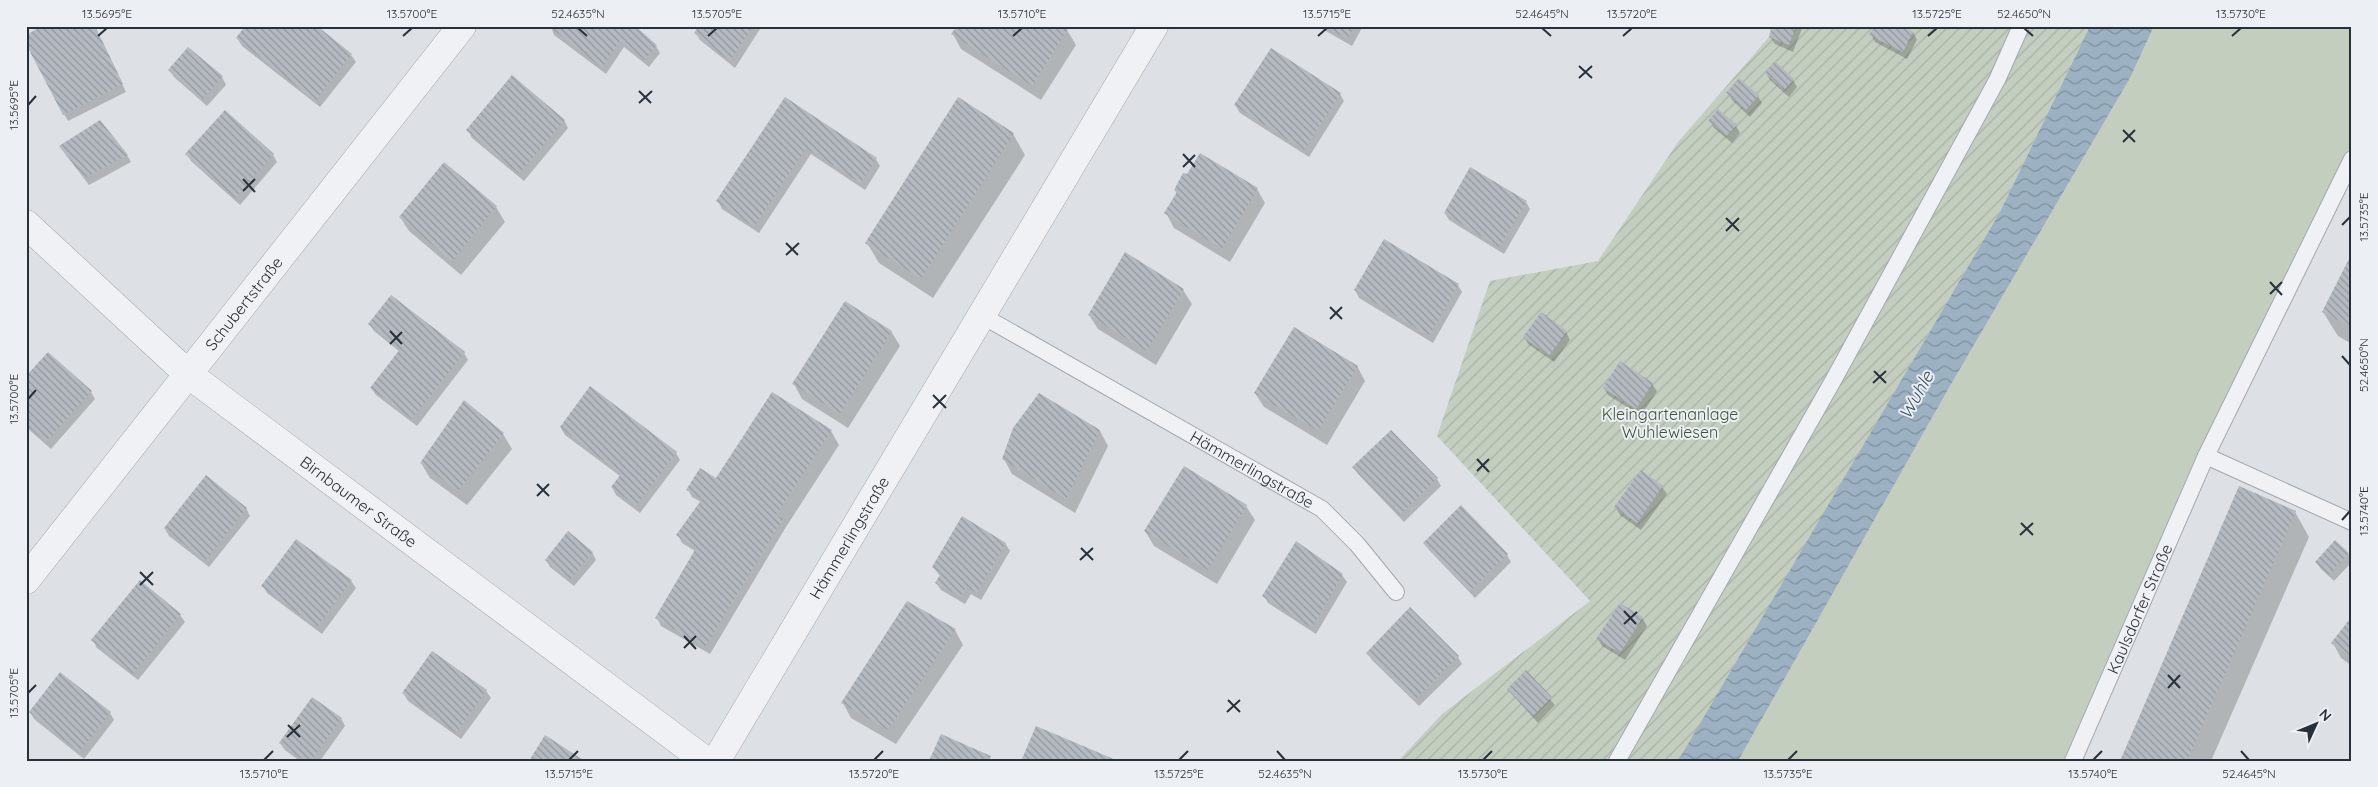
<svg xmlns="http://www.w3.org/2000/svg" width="2378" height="787" viewBox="0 0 2378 787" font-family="Quicksand,sans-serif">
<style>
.park{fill:#c4cebf}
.garden{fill:url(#garden-furrows)}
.water{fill:url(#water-waves)}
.shadow{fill:#0003}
.building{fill:url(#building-back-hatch)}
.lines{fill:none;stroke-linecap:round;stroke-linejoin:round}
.lane-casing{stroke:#a3a8ae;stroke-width:18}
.street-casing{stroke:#a3a8ae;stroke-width:29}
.lane{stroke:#eff1f4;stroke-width:16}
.street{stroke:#eff1f4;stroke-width:28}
.ticks{fill:none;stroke:#283039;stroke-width:2}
.labels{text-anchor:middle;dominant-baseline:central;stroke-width:4;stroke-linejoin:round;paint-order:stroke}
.street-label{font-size:16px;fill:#283039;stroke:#eceff3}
.park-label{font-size:16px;fill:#3f5337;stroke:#eceff3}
.water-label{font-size:18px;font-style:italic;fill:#385268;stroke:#eceff3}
.neatline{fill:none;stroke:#283039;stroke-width:2}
.ticks-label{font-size:12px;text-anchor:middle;fill:#283039}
</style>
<defs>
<pattern id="garden-furrows" width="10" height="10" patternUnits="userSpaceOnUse" patternTransform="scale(1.25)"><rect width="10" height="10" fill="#c4cebf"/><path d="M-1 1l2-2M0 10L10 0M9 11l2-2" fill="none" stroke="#a8b1a5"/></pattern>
<pattern id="water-waves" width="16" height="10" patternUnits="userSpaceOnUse" patternTransform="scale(1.25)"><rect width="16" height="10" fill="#9cb1c1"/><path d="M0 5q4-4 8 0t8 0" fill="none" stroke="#7f909e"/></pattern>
<pattern id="building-back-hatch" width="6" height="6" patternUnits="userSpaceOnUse" patternTransform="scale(1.25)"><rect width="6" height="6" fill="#b5bac1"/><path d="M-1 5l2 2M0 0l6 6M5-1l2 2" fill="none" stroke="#93989e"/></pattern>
</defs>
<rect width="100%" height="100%" fill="#dde1e5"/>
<path class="park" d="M2154,26H2352V144L2064,761H1738L1950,386L2130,78Z"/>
<path class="garden" d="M1771,26H2090L2000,212L1679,761H1398L1442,714L1590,601L1437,436L1490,281L1598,261L1678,142L1769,37Z"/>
<path class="water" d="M2090,26H2154L2130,78L1950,386L1738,761H1678L2000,212Z"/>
<path class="shadow" d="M94,26L126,92L68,121L64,114Z
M315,26L351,55L356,62L320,107L242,46L237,38Z
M551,26H633L656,46L660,53L649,67L624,47L606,74L554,35Z
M701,26H762L735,68L700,40L696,33Z
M1061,26L1067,30L1076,45L1041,100L961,49L953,34Z
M1317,26H1363L1352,46Z
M1775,26H1803L1793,52L1775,44L1770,37Z
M1913,32L1917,40L1907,59L1875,42L1871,35Z
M170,70L222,77L226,85L207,106L174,77Z
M1766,73L1793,80L1797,87L1789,97L1770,80Z
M1739,80L1758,96L1762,103L1750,117L1732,100L1728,93Z
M1340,94L1344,101L1309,157L1240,113L1235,105Z
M785,99L876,159L880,166L865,190L811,154L759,233L722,209L718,201Z
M959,99L1013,134L1025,155L933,298L879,263L867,243Z
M1718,111L1736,126L1740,133L1732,143L1714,128L1710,121Z
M564,120L568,128L524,181L472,138L468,130Z
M65,153L127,155L131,162L89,185Z
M187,154L273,155L277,162L240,205L191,161Z
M444,164L496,207L505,222L461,275L409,231L400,217Z
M1257,189L1265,203L1230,262L1174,228L1166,213L1177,194L1175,190Z
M1526,202L1530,209L1504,254L1449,220L1445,213Z
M2352,256V344L2338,336L2323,312Z
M1458,285L1462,292L1433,343L1359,298L1355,290Z
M1183,290L1192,304L1156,365L1098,329L1089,315Z
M369,324L464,353L468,360L417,426L376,395L371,388L400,352L374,331Z
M891,331L900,346L848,428L802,399L794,384Z
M1566,332L1570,340L1554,362L1528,344L1524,337Z
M1357,366L1365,381L1327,445L1264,407L1255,393Z
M26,377L91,392L95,399L51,449L26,427Z
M1652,384L1657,391L1641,416L1608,395L1604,388Z
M1039,394L1100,431L1108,446L1075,513L1012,474L1004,459Z
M464,402L503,434L512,449L467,505L430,478L421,463Z
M561,428L676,453L680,460L640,513L616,495L612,487L620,476L565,435Z
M831,431L839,445L786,527L710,654L661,626L657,618L695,551L682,543L678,535L701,502L692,497L688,490L720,482Z
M1391,431L1437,479L1441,486L1404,522L1358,474L1354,467Z
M1641,472L1662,487L1667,494L1641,530L1620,515L1616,508Z
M1246,506L1255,520L1217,584L1154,546L1145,531Z
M1461,507L1507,555L1511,562L1475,598L1429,550L1424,543Z
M246,508L250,516L209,567L169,536L165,529Z
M2295,512L2309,537L2211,761H2120Z
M1005,543L1010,551L981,600L971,594L965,604L941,590L936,583L940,576L933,567Z
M592,552L596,560L574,586L550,567L546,560Z
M2348,553L2352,562L2334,581L2321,569L2316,562Z
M1342,575L1347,582L1316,634L1268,603L1264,596Z
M351,581L356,588L322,634L267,593L263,586Z
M1620,604L1642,618L1647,626L1625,660L1602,646L1598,639Z
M180,615L185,622L138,680L97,648L93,640Z
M2352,618V666L2341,658L2333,643Z
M955,630L963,645L896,744L851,718L843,703Z
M1368,653L1458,657L1462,664L1419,706L1372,660Z
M1526,672L1555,705L1538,723L1508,690Z
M486,691L491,698L461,739L408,701L403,693Z
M30,712L110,713L114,720L84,759L34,719Z
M341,718L345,726L320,761H300L285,750L280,743Z"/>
<path class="building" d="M42,26H95L123,84L63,115L26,44V35Z
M245,26H317L352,54L315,101L236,38Z
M549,26H635L657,45L645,60L620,41L602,68Z
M699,26H753L730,61L694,33Z
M957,26H1063L1068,29L1032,86L951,34Z
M1325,26H1355L1347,39Z
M1773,26H1796L1789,45L1769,37Z
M1874,26H1904L1913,32L1903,52L1869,35Z
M188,47L223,76L202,100L168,70Z
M1271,48L1341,93L1304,150L1234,105Z
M1775,61L1794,79L1784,90L1765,73Z
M512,75L565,120L519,174L466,130Z
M1739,78L1759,95L1746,110L1726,93Z
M785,97L877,158L861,183L806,148L754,227L716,201Z
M958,97L1014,133L921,279L865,243Z
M1718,109L1737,125L1727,136L1708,121Z
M225,110L274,154L235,198L185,154Z
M100,120L128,155L84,178L59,146Z
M1200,153L1258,188L1222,249L1164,213L1177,192L1174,190L1183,173L1187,174Z
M444,162L497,206L452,261L399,217Z
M1470,167L1527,201L1499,247L1444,213Z
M1384,239L1459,284L1429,336L1354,290Z
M1125,252L1184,289L1147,351L1088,315Z
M2352,253V327L2322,312Z
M391,295L465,352L412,419L370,388L400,349L368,324Z
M845,301L892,331L840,414L792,384Z
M1541,312L1567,331L1549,356L1523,337Z
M1294,327L1358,366L1318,431L1254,393Z
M48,352L92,391L46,442L26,425V376Z
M1620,361L1653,383L1636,409L1603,388Z
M590,386L677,452L636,506L611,487L621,474L560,427Z
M772,392L832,430L776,515L783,519L705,647L655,618L696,548L676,535L702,499L686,490L700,468L716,478Z
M1039,393L1100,430L1066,499L1002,459L1013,428Z
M464,400L504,433L458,491L420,463Z
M1391,430L1438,478L1400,515L1352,467Z
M1184,466L1247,505L1208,570L1144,531Z
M1641,470L1663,486L1637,523L1614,507Z
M206,475L247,508L205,561L164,528Z
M2239,486L2296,511L2187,761H2120Z
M1461,505L1508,554L1470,591L1423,543Z
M962,516L1006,543L977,593L966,587L961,597L935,583L941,573L932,567Z
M568,531L593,552L570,580L545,560Z
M296,539L352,580L317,627L261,586Z
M2335,540L2349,553L2329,575L2315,562Z
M1296,541L1343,574L1312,628L1262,596Z
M140,580L181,614L133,674L91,640Z
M907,601L956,629L888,730L841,703Z
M1620,603L1643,617L1620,653L1596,639Z
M1410,607L1459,656L1415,700L1366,653Z
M2352,616V658L2331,643Z
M432,651L487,690L456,733L402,693Z
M1526,670L1552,697L1533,716L1507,689Z
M60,672L111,712L79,752L29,712Z
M312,697L342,718L311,761H305L279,743Z
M1036,726L1109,757L1118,761H1021Z
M941,734L991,756L989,761H929Z
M545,735L571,752L585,761H529Z"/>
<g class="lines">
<defs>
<g id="lane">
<path id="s1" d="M981,315L1322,509L1357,544L1396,592"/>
<path d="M2206,456L2352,522"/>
<path d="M1617,761L1834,379L1997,80L2021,26"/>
<path id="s2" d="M2073,761L2206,456L2352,159"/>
</g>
<g id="street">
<path id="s3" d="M26,224L188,374L706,761"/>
<path id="s4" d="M26,580L462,26"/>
<path id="s5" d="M716,761L1154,26"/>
</g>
</defs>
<use href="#lane" class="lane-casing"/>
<use href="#street" class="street-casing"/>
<use href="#lane" class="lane"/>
<use href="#street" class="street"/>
</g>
<path class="ticks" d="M578,28L587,36M1542,28L1551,36M2024,28L2033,36M98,36L107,28M403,36L412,28M708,36L717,28M1013,36L1022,28M1318,36L1327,28M1623,36L1632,28M1928,36L1937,28M2232,36L2241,28M1579,66L1592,78M1579,78L1592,66M639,91L651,103M639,103L652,91M28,105L36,96M2123,130L2135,142M2123,142L2135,130M1183,154L1195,167M1183,167L1195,155M243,179L255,192M243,191L255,179M1726,218L1739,231M2342,225L2350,217M1726,231L1739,218M786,243L798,255M786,255L799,243M2270,282L2282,295M2270,294L2282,282M1330,307L1342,319M1330,319L1342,307M390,331L402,344M390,344L402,332M2342,356L2350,365M1874,371L1886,383M1873,383L1886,371M933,395L946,408M28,399L36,390M933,408L946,395M1477,459L1489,472M1477,471L1489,459M537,484L549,496M537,496L549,484M2342,520L2350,511M2021,523L2033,535M2020,535L2033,523M1081,548L1093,560M1080,560L1093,548M140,572L153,585M140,585L153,572M1624,611L1636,624M1624,624L1637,612M684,636L696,649M684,648L696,636M2168,675L2180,688M2168,688L2180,675M28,693L36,685M1228,700L1240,712M1227,712L1240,700M288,725L300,737M287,737L300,725M1277,751L1285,760M2241,751L2249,760M264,760L273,751M569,760L578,751M874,760L883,751M1179,760L1188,751M1483,760L1492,751M1788,760L1797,751M2093,760L2102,751"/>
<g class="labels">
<g class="street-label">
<text stroke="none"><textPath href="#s4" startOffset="352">Schubertstraße</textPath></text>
<text stroke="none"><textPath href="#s1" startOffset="312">Hämmerlingstraße</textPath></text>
<text stroke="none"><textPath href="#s3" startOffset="434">Birnbaumer Straße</textPath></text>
<text stroke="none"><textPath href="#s5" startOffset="260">Hämmerlingstraße</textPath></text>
<text stroke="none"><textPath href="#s2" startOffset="166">Kaulsdorfer Straße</textPath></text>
</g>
<g class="park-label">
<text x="1670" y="414">Kleingartenanlage<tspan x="1670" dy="18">Wuhlewiesen</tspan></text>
</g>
<g class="water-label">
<text transform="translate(1916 395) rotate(-61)">Wuhle</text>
</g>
</g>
<rect width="2378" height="787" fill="none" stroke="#eceff3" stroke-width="55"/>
<g transform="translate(2316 724) rotate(46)" stroke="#eceff3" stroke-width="4" paint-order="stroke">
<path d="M0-4L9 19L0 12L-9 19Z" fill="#283039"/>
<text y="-8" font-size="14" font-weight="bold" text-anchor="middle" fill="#283039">N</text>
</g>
<rect x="28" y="28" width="2322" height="732" class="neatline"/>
<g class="ticks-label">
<text x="107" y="18">13.5695°E</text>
<text x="412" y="18">13.5700°E</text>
<text x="578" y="18">52.4635°N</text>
<text x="717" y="18">13.5705°E</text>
<text x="1022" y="18">13.5710°E</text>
<text x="1327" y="18">13.5715°E</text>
<text x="1542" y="18">52.4645°N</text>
<text x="1632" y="18">13.5720°E</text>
<text x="1937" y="18">13.5725°E</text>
<text x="2024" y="18">52.4650°N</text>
<text x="2241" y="18">13.5730°E</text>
<text transform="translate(14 105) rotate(-90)" y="4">13.5695°E</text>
<text transform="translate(2364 217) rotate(-90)" y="4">13.5735°E</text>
<text transform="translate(2364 365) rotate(-90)" y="4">52.4650°N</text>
<text transform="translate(14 399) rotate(-90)" y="4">13.5700°E</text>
<text transform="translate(2364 511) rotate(-90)" y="4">13.5740°E</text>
<text transform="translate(14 693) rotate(-90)" y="4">13.5705°E</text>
<text x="264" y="778">13.5710°E</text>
<text x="569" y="778">13.5715°E</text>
<text x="874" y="778">13.5720°E</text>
<text x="1179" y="778">13.5725°E</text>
<text x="1285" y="778">52.4635°N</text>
<text x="1483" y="778">13.5730°E</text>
<text x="1788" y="778">13.5735°E</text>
<text x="2093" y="778">13.5740°E</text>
<text x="2249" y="778">52.4645°N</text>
</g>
</svg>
